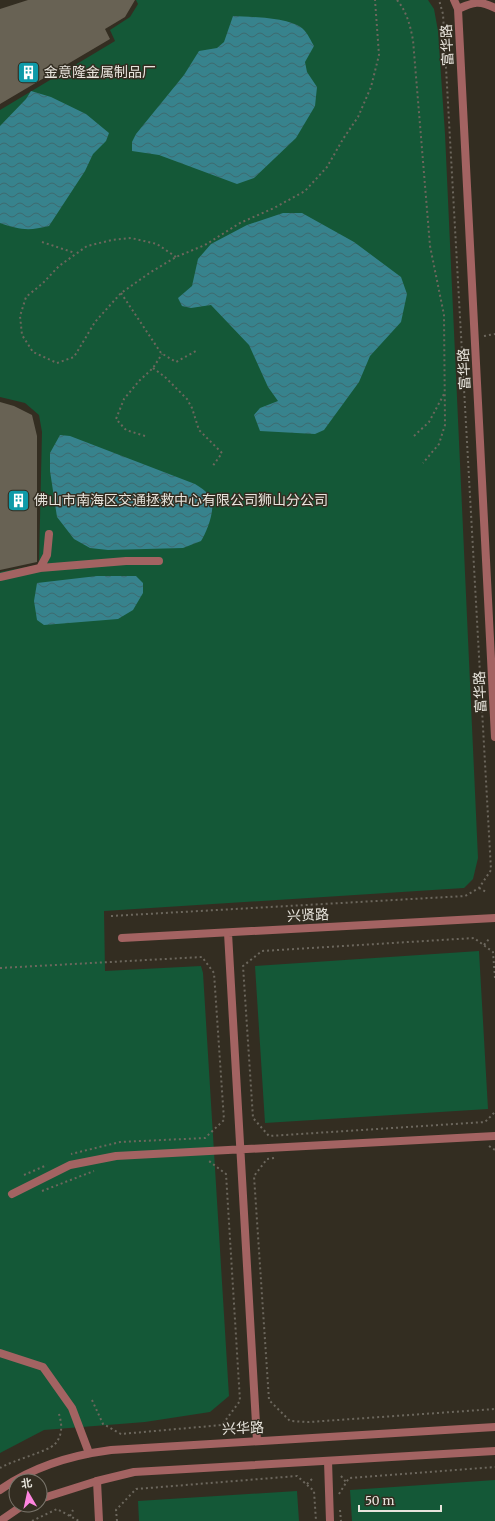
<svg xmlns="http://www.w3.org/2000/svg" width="495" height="1521" viewBox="0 0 495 1521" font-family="Merriweather,'Noto Sans SC',serif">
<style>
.grass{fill:#145837}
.water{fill:url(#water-waves)}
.building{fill:#686254}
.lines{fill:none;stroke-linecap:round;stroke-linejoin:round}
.path{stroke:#6c675d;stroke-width:2;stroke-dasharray:2 3;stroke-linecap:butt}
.minor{stroke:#a36362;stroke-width:8}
.tertiary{stroke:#a36362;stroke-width:8}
.labels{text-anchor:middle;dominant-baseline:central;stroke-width:3;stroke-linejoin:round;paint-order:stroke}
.street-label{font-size:14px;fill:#e7e4dc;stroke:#332d21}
.poi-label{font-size:14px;fill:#e7e4dc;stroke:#332d21;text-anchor:start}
</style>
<defs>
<pattern id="water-waves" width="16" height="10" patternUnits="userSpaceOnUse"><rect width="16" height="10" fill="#37838d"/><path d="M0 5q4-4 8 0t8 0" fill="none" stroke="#3d6a6f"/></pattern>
</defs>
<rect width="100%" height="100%" fill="#332d21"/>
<path class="grass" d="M136,0H428L434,9L438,31L445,134L478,858L473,879L464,888L104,911L105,971L201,966L203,973L229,1396L210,1412L145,1422L44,1430L0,1453V572L37,565L39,563L42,432L39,415L25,403L0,397V110L115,41L110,30L130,17L138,4Z
M479,951L488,1109L265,1123L255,966Z
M495,1480V1521H352L350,1490Z
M297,1491L299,1521H139L138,1501Z"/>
<path class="water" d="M233,16C250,17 292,17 304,30C308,34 311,41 314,46L305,62L307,72L317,87L315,106L296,138L254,178L237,184L159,155L132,151V142L136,134L184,75L199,51L217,48L224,42Z
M31,91L51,97L86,114L109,133L106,141L93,154L85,171L49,226C29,231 20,230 0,223V126L26,99Z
M283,213H302L354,242L401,277L407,294L401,322L370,356L359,382L324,430L315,434L260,431L254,415L260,408L278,401L268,387L249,345L211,305L191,308L182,306L178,298L192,286L198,259L211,244L247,225Z
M60,435L70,436L195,484C200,487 206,491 210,496C217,506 207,532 201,541L183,548L108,550L90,548L74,539L57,517L50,471V453Z
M97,576H136L143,583V593L133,610L118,619L44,625L37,620L34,601L37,583Z"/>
<path class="building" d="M28,0H135L125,17L105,29L110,39L0,104V9Z
M0,402L14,406L32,415L37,436V562L0,570Z"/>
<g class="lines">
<path class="path" d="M397,0C407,12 410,25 413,40L430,246L444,315L445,425L439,444L423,463
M42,242L75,253
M176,257L157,244L131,238L112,240L87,246L59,266L43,283L26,297L20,316L22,335L33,352L57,363L74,357L95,322L121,293L151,272L176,257L205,245L240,223L274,208L305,191L327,167L343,139L358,117L371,87L379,55L375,0
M121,293L161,353L176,362L196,351
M484,336L495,334
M153,368L165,377L187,399L192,408L199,430L222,453L212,467
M145,436L126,430L116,419L124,399L139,381L153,368L162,354
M414,436L429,422L444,394
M479,888L486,892
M111,916L465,896L479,888L491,870L443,14L439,0
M484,945L489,939
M0,968L202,957L214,973L224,1120L205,1138L120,1142L71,1154
M495,978L493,952L474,938L262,951L243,966L253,1118L269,1136L485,1122L495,1112
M489,1146L495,1150
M274,1158L267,1159L254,1176L269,1400L290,1421L309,1422L495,1409
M24,1175L47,1165
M42,1191L94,1171
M92,1400L103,1424L121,1434L222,1425L240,1401L226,1174L209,1161
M0,1468C11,1461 49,1451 55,1444C63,1435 62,1424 59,1414
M341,1476L346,1482
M307,1484L313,1478
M339,1494L349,1478L495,1467
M340,1510L341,1521
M70,1516L73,1510
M32,1521L57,1509L79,1521
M117,1521L116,1510L136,1489L297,1476L314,1491L316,1521"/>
<path class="minor" d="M40,568L126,561H159
M0,577L40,568L47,555L49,534
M0,1353L43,1367L72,1408L89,1453
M328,1461L330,1521
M97,1481L99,1521"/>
<path class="tertiary" d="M454,0L458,9L495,737
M458,9C474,2 479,0 495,8
M228,933L257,1441
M122,938L495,918
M12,1194L70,1165L116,1156L495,1136
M0,1490C32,1467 73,1455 111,1450L495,1427
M40,1499L97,1481L134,1472L495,1451
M0,1521L19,1508L25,1505"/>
</g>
<defs>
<symbol id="building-square" viewBox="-11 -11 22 22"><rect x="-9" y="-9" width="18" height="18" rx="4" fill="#0f9aa8" stroke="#332d21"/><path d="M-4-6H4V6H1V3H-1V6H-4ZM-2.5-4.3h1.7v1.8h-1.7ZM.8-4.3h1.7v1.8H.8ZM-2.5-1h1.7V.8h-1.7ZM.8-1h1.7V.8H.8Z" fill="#fff"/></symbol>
</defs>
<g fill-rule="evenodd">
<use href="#building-square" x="16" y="60" width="25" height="25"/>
<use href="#building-square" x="6" y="488" width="25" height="25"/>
</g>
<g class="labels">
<g class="street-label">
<text transform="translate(447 45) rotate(-93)">富华路</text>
<text transform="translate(464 369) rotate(-93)">富华路</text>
<text transform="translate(480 692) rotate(-93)">富华路</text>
<text transform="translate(308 915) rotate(-3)">兴贤路</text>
<text transform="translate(243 1428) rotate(-3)">兴华路</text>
</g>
<g class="poi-label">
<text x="44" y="72">金意隆金属制品厂</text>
<text x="34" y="500">佛山市南海区交通拯救中心有限公司狮山分公司</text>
</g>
</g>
<g transform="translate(28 1493) rotate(351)"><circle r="19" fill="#332d21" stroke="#7b766c"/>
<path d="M0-3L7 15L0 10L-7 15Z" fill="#ff85df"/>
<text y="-6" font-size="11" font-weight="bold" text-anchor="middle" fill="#e7e4dc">北</text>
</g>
<path d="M359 1505v6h82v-6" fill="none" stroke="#e7e4dc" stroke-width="2"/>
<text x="365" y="1505" font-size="12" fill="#e7e4dc" stroke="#332d21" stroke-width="3" paint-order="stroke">50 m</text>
</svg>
